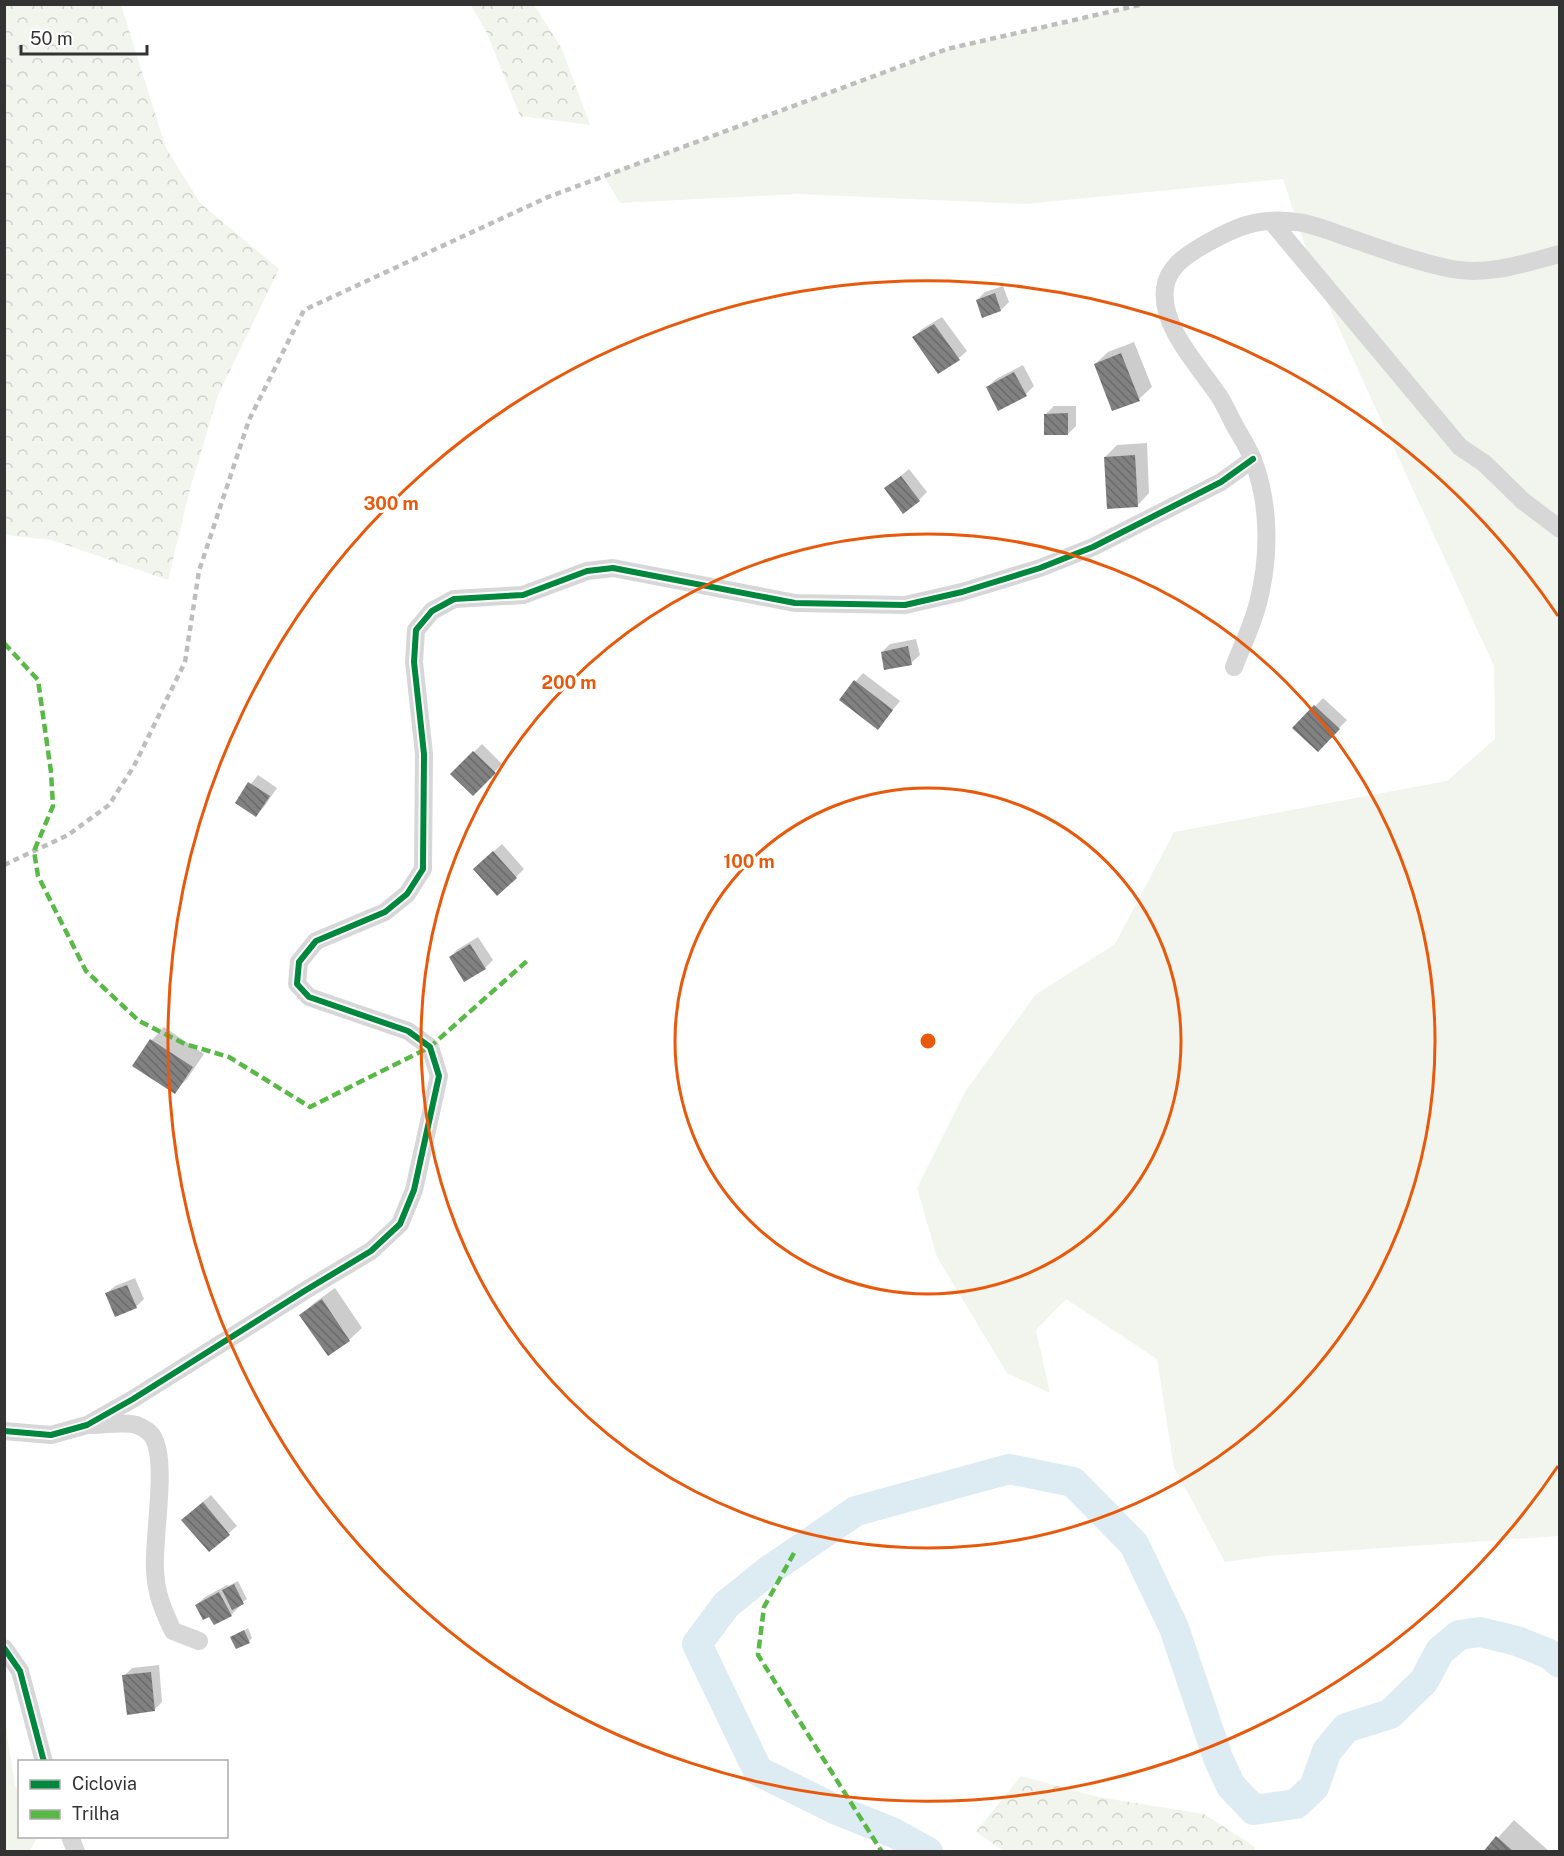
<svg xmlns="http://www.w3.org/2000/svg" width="1564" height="1856" viewBox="0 0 1564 1856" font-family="'Public Sans',sans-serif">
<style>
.grass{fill:#f1f5ed}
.forest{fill:url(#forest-crowns)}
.shadow{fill:#0003}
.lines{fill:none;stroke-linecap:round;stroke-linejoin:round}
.river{stroke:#ddebf3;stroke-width:30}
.building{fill:url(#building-back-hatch)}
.minor{stroke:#d7d7d7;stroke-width:18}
.rail{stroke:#bebebe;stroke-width:4.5;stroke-dasharray:6 4.5;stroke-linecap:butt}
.quiet{stroke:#58b947;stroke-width:4.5;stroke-dasharray:9 4.5;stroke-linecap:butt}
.cycleway-casing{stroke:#fff;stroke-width:10}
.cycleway{stroke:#00873e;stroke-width:6}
.ring{fill:none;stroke:#e8590c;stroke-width:3}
.centre{fill:#e8590c;stroke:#fff;stroke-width:3}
.ring-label{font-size:18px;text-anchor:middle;font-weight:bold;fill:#e8590c;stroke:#fff;stroke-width:6;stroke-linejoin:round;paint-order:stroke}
</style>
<defs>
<pattern id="forest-crowns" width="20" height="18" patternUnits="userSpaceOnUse" patternTransform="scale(1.5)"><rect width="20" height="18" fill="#f1f5ed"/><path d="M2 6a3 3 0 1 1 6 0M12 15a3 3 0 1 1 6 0" fill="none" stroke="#cfd2cc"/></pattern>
<pattern id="building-back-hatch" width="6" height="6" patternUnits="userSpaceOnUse" patternTransform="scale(1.5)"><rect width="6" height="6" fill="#818181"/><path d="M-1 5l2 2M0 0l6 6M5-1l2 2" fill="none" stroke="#6a6a6a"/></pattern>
</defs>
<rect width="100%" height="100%" fill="#fff"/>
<path class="grass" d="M1144,5H1559V1536L1267,1556L1225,1562L1174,1467L1157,1359L1066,1299L1036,1330L1050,1393L1007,1373L937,1257L917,1188L965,1092L1035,995L1115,944L1174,832L1447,781L1495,739L1494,666L1315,276L1283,179L1025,204L799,194L620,203L604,176L947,49Z
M4,1715L15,1785L19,1793L20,1836L37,1837L30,1851H5Z"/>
<path class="forest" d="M4,5H122V8L166,148L200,203L279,269L218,395L190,489L168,580L52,540L5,535Z
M471,5H534L562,49L590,125L520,116L487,33Z
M1021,1776L1098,1797L1204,1814L1255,1847L1254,1851H1004L976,1832Z"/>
<path class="shadow" d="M1003,286L1009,302L1001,310L977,300L985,292Z
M942,317L967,351L959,358L939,372L914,337L922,329Z
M1134,342L1152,387L1139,399L1095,364L1108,352Z
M1023,365L1034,386L1026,394L988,387L996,379Z
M1054,406H1076V426L1068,434L1046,414Z
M1147,443L1149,493L1137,506L1105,457L1117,445Z
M909,469L927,492L919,500L886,488Z
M916,639L920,655L911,663L882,652L890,644Z
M863,673L900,701L878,728L856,681Z
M1323,698L1347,720L1318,750L1294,728Z
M482,744L502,764L473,794L452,774Z
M258,775L277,788L264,807L256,815L237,802Z
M502,844L524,869L516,877L483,861Z
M478,937L493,960L485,968L450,957L458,949Z
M164,1027L204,1054L187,1079L174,1092L134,1065L152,1040Z
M135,1278L144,1299L136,1307L107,1293L115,1286Z
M335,1288L362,1328L349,1340L328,1354L301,1315L314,1303Z
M211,1495L237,1526L209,1550L191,1512Z
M238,1581L247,1599L238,1605L239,1607L231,1615H210L197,1605L205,1597L227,1585L228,1586Z
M248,1628L252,1638L249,1641L232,1638Z
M159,1665L162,1702L154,1710L124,1676L132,1668Z
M1514,1820L1550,1852H1485Z"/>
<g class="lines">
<path class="river" d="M928,1852L894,1833L837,1810L758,1771L697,1644L726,1605L768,1571L856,1511L1009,1469L1073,1482L1134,1544L1174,1628L1218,1758L1231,1786L1254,1810L1296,1804L1314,1787L1327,1751L1346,1728L1390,1714L1424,1681L1440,1651L1459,1635L1480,1632L1517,1641L1549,1654L1560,1663"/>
</g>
<path class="building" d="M995,293L1001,311L982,318L976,300Z
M934,324L960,360L938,374L912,337Z
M1121,353L1140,401L1112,411L1094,364Z
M1014,372L1027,396L998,411L986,387Z
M1068,413V435H1044V414Z
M1135,455L1138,507L1107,509L1104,457Z
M901,476L920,501L903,514L884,488Z
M908,646L912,665L884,670L881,652Z
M854,680L893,710L878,730L839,700Z
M1314,705L1340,729L1318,752L1292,728Z
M473,751L496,773L473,796L450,774Z
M248,782L270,796L256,817L235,803Z
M493,851L517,878L497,896L473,869Z
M470,944L486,969L464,982L449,957Z
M150,1039L193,1067L175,1094L132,1066Z
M127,1285L137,1308L115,1317L105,1293Z
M322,1299L350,1341L328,1356L299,1315Z
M203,1502L230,1535L209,1552L181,1520Z
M234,1584L244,1604L232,1610L222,1590Z
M219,1592L232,1616L214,1625L209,1617L203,1620L195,1605Z
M244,1630L250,1643L236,1649L230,1637Z
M151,1672L155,1711L127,1715L122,1675Z
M1496,1836L1514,1852H1483Z"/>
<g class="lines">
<path class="minor" d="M1271,221L1460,447L1484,463L1523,501L1560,529
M1234,667C1242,646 1253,624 1258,603C1270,557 1270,504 1253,460C1249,449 1242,438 1236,428C1230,417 1225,405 1219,396C1199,366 1160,326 1165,289C1167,268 1185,256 1202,246C1219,236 1239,225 1260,222C1293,217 1314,225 1344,236C1379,248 1416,262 1452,269C1489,276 1525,263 1560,254
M89,1425C100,1425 130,1421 139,1426C144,1428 151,1433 153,1437C168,1463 153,1536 155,1570C156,1594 163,1610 173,1631L199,1641
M4,1431L51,1435L87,1425L133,1399L306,1290L371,1251L400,1224L414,1190L439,1076L430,1047L408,1031L309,997L297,984L299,962L316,941L385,912L407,894L423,869L424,754L414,662L416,630L432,611L454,599L523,595L587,571L613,568L795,603L905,605L962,592L1040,568L1093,547L1221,482L1253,459
M4,1648L20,1671L44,1762
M70,1836L76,1852"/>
<path class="rail" d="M4,865L68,835L109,805L134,766L185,662L199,571L249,420L304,310L548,197L947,49L1144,4"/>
<path class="quiet" d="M4,643L38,680L51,772L53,806L34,851L38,876L86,971L139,1021L185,1044L229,1057L310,1107L430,1047L527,961
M794,1553L764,1607L758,1655L882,1852"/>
<defs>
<path id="cycleway" d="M4,1431L51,1435L87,1425L133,1399L306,1290L371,1251L400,1224L414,1190L439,1076L430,1047L408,1031L309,997L297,984L299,962L316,941L385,912L407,894L423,869L424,754L414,662L416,630L432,611L454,599L523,595L587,571L613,568L795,603L905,605L962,592L1040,568L1093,547L1221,482L1253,459
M4,1648L20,1671L44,1762"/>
</defs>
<use href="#cycleway" class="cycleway-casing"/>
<use href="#cycleway" class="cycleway"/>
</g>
<g class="ring">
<circle cx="928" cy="1041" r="253"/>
<circle cx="928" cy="1041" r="507"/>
<path d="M1558 1466A760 760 0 1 1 1558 616"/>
</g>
<circle cx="928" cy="1041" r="9" class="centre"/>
<g class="ring-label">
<text x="391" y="510">300 m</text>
<text x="569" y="689">200 m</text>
<text x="749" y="868">100 m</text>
</g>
<rect width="1564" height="1856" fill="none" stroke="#333333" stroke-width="12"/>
<rect x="18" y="1760" width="210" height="78" fill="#ffffff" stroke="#adadad" stroke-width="1.5"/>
<rect x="30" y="1780" width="30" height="9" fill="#00873e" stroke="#adadad" stroke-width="1.5"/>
<text x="72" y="1790" font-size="18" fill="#333333">Ciclovia</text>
<rect x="30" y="1810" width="30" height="9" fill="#58b947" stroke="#adadad" stroke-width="1.5"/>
<text x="72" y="1820" font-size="18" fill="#333333">Trilha</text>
<path d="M21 45v9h126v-9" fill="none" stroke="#333333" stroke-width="3"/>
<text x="30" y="45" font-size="18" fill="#333333" stroke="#ffffff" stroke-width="4.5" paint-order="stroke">50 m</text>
</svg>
